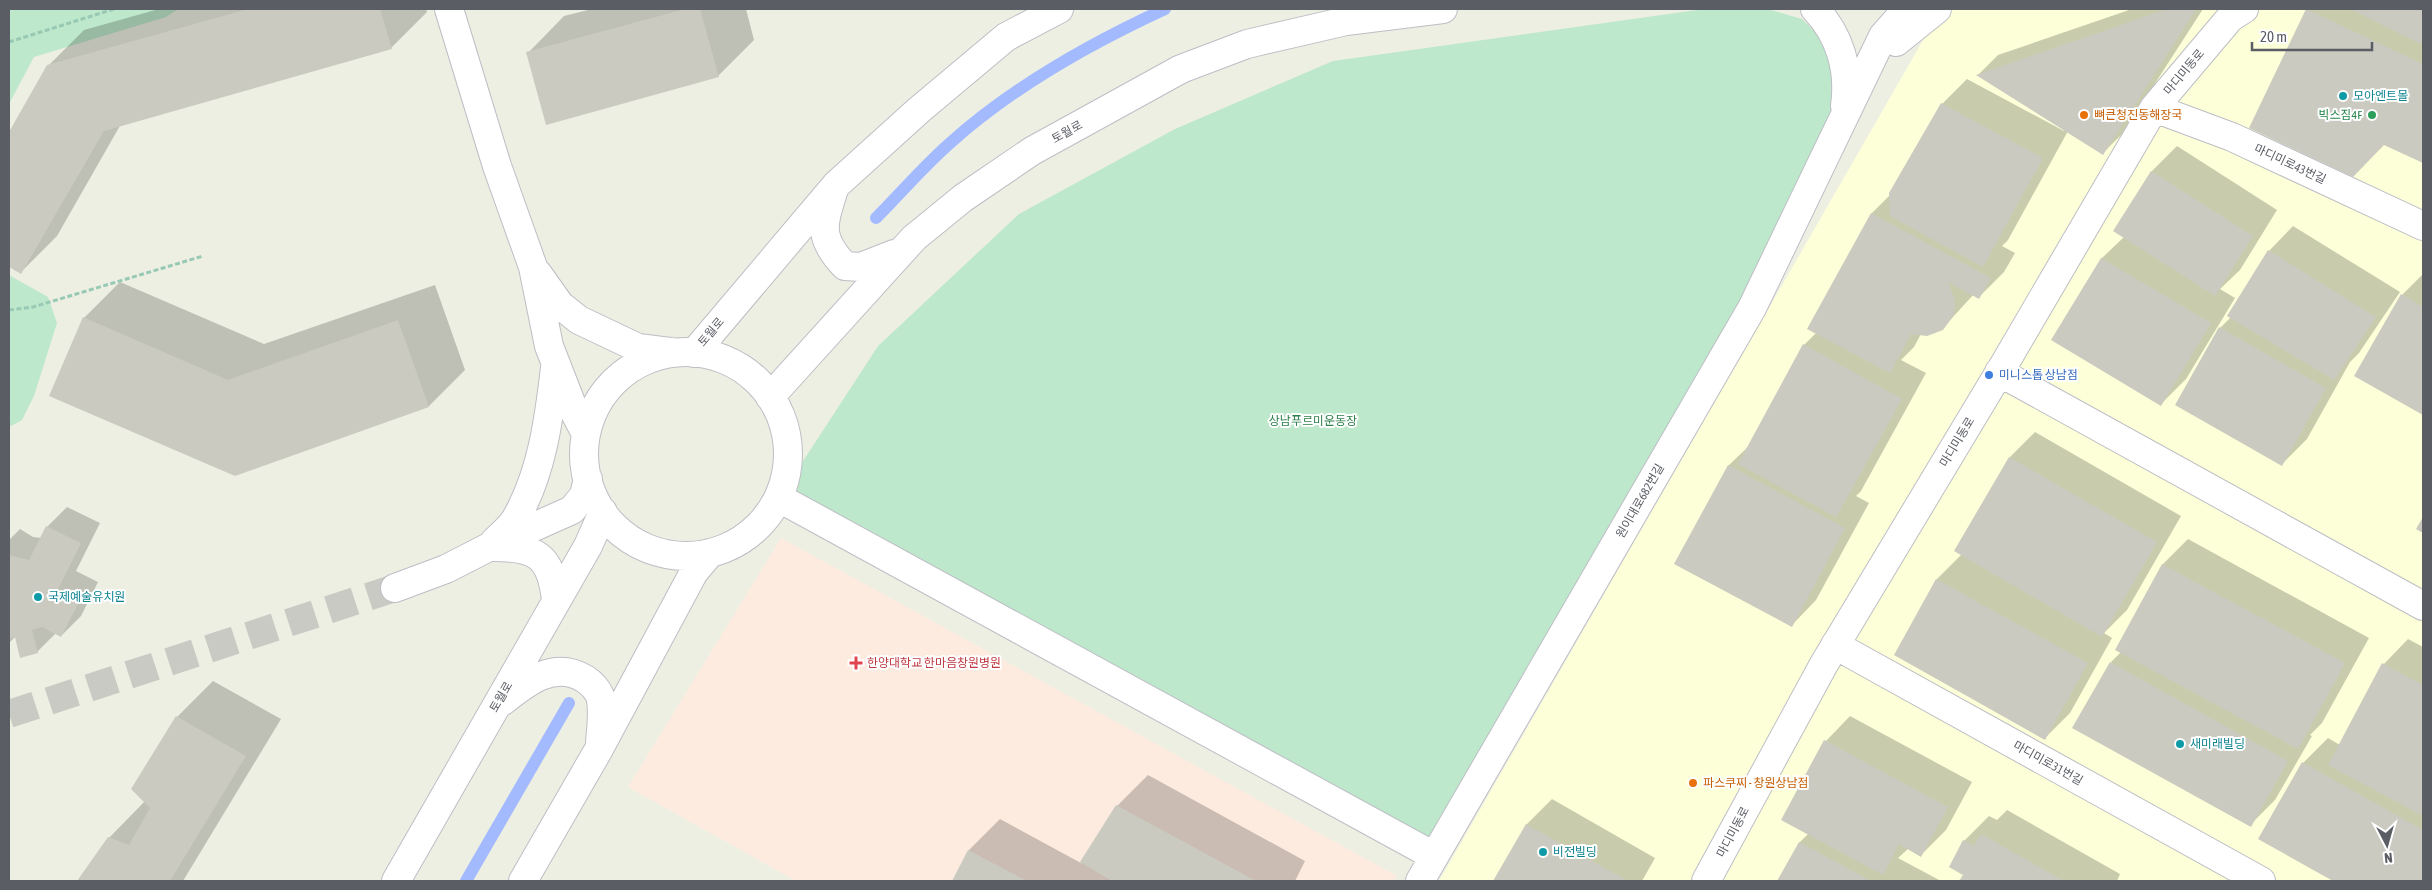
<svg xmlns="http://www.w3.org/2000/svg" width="2432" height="890" viewBox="0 0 2432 890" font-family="'Asap Condensed','Noto Sans KR',sans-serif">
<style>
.commercial{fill:#fcffd8}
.medical{fill:#fdebdf}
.green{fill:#bee8cb}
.shadow{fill:#0003}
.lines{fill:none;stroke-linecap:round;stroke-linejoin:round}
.stream{stroke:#a3baff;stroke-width:12}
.building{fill:#cacac0}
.minor-tunnel{stroke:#c9cac4;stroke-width:28;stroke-dasharray:28 14;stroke-linecap:butt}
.minor-casing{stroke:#bdbec5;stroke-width:30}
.path{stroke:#97c9b5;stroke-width:3;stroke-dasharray:5 2.5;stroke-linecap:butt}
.minor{stroke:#fff;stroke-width:28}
.culture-dot{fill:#0f9aa8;stroke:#fff;stroke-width:2}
.food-dot{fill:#e8710a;stroke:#fff;stroke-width:2}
.leisure-dot{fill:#2e9e5b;stroke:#fff;stroke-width:2}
.shop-dot{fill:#3f7fe0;stroke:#fff;stroke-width:2}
.health-dot{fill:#e0444e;stroke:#fff;stroke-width:2}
.labels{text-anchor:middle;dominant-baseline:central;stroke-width:4;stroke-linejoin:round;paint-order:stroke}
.street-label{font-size:12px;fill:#5b5d65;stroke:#fff}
.culture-label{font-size:12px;fill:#0d838f;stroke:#fff;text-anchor:start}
.food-label{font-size:12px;fill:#c56008;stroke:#fff;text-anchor:start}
.leisure-label{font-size:12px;fill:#27864d;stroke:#fff;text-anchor:end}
.shop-label{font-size:12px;fill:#366cbe;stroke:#fff;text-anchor:start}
.park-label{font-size:12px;fill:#2f814c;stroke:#fff}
.health-label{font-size:12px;fill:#be3a42;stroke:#fff;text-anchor:start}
</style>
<rect width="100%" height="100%" fill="#eeefe3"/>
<path class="commercial" d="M1941,9H2423V881H1439Z"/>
<path class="medical" d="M781,538L1397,876L1394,881H796L628,787Z"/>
<path class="green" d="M9,9H178L166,17L34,57L9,104Z
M1704,9H1768L1802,19L1830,47L1839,106L1752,308L1434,856L779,498L878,346L1019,214L1175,129L1333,61Z
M9,275L48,297L57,323L34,396L22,420L9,427Z"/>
<path class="shadow" d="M159,9H426L427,12L391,48L121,124L57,236L21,272L9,265V134L48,66L84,30Z
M592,9H746L754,40L718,76L528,53L564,16Z
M2132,9H2203L2123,133L2103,153L2068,131L2008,240L2002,246L2015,253L2004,272L1979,297L1974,294L1942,329L1921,334L1914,347L1901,360L1926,373L1861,491L1856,496L1869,503L1816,600L1792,625L1676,563L1729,465L1749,446L1804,345L1817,332L1809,328L1872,213L1890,195L1942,104L1967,79L2064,131L2065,129L1978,75L1998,55Z
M2307,9H2423V162L2385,144L2250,127Z
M2177,146L2277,210L2240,270L2220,289L2235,298L2186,379L2161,404L2053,339L2102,258L2124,237L2114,231L2152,171Z
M2293,226L2400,292L2359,353L2350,362L2307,439L2282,464L2217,331L2231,317L2269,251Z
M2423,274V414L2356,375L2402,295Z
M120,282L264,344L435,285L465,370L429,406L236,474L84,318Z
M2035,432L2181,516L2127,610L2104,633L2112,638L2070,713L2045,738L1895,655L1937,579L1962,554L1955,550L2010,457Z
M67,507L100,523L76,571L98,582L81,616L61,636L56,633L37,652L16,636L9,643V540L20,529L33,537L42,538L47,527Z
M2188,539L2369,638L2322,723L2310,735L2312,736L2275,800L2250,825L2111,662L2121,652L2117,649L2163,564Z
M2408,639L2423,647V881H2335L2260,839L2303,763L2328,738L2340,745L2384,664Z
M213,681L281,719L183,881H78L109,838L145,801L177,717Z
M1850,716L1972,782L1946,830L1921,855L1908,849L1898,858L1941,881H1779L1800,842L1808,834L1826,741Z
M1148,775L1305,861L1295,881H953L969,850L1000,819L1081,863L1117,806Z
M1552,799L1655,858L1642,881H1494L1527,824Z
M2007,810L2120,874L2117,881H1961L1964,874V841L1989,816L1997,820Z"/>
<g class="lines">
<path class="stream" d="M876,218C900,194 923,167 949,144C1011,88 1089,44 1165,9
M466,881L569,703"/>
</g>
<path class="building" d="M248,9H380L392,49L104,131L21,274L9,267V132L47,65Z
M685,9H700L719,77L546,125L526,52Z
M2167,9H2196L2103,155L1976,75Z
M2306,9L2423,64V163L2384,145L2353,177L2249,128Z
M2350,9H2423V45Z
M1941,103L2043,158L1983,267L1890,216L1889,193Z
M2151,171L2253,236L2215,296L2113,231Z
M1871,213L1991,278L1979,299L1948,282L1955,300L1954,315L1943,330L1927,336L1911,334L1890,373L1807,329Z
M2268,250L2376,317L2334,380L2227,316Z
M2101,258L2211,323L2161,406L2051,340Z
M2401,294L2423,307V415L2354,376Z
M83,317L228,380L398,320L429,407L235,476L49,396Z
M2219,327L2326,388L2282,466L2175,405Z
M1803,344L1902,399L1836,517L1738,464Z
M2009,457L2157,542L2102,637L1954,551Z
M1728,465L1845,528L1792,627L1674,564Z
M2423,517V533L2416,529Z
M46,526L81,543L57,591L79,602L61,637L42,627L32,630L38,653L20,658L15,637L9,639V555L29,560Z
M2162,564L2345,663L2298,749L2115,650Z
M1936,579L2088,663L2045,740L1894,655Z
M2110,662L2288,761L2251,827L2072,728Z
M2382,663L2423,685V816L2328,765Z
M176,716L246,756L170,881H77L108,837L129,845L150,808L131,789Z
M1824,740L1948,807L1921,857L1899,844L1883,875L1781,820Z
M2302,762L2423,830V881H2333L2258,839Z
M1116,805L1256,881H1112L1080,862Z
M1526,824L1628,881H1493Z
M1981,834L2064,881H1959L1963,875L1949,867L1963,840L1974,846Z
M1799,842L1871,881H1777Z
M968,850L1027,881H952Z"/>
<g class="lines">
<path class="minor-tunnel" d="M9,714L395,588"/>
<defs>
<path id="minor" d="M449,9L497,166L533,267L549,346L575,413L585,432
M1815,9C1840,35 1850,70 1845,106
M1896,42L1937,9
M2154,108L2232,137L2423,226
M834,189C823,224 817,237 845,266L861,267L894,254
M538,274L560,305L579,320L638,348L670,352
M584 454a102 102 0 1 1 204 0a102 102 0 1 1-204 0Z
M694,353L836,185L919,110L1006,37L1059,9
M1999,372L2423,606
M770,397L914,238L963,198L1032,151L1181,69L1247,44L1346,21L1443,9
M779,498L1434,856
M494,542C501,535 510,528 515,520C542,474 549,419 555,368
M493,547C536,547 551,555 556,600
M395,588L446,569L489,547L572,510L584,495L588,479
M1835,645L2261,881
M503,701C527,682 554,660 585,679C591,683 597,689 600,696C604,710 601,728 600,742
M396,881L588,546L603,512
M523,881L599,749L694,572L710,553
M1420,881L1752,308L1883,36L1907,9
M1706,881L1824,664L2005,363L2154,108L2230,18L2244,9"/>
</defs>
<use href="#minor" class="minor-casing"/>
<path class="path" d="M9,42L114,9
M9,310L33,307L203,256"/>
<use href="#minor" class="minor"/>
</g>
<g class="culture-dot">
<circle cx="2343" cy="96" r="5"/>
<circle cx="38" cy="597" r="5"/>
<circle cx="2180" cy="744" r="5"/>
<circle cx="1543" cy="852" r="5"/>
</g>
<g class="food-dot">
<circle cx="2084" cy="115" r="5"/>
<circle cx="1693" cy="783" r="5"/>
</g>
<circle class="leisure-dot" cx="2372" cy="115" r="5"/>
<circle class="shop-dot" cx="1989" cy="375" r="5"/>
<path class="health-dot" d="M853.5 655.5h5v5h5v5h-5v5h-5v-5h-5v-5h5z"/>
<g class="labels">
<g class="street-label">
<text transform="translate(2184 72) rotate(-50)">마디미동로</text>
<text transform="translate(1067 132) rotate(-29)">토월로</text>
<text transform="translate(2290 164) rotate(25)">마디미로43번길</text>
<text transform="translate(711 332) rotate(-50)">토월로</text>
<text transform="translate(1957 442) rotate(-59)">마디미동로</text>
<text transform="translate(1640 501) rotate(-60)">원이대로682번길</text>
<text transform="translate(501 697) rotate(-60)">토월로</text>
<text transform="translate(2048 763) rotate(29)">마디미로31번길</text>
<text transform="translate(1733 832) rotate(-62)">마디미동로</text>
</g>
<g class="culture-label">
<text x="2353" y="96">모아엔트몰</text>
<text x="48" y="597">국제예술유치원</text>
<text x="2190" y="744">새미래빌딩</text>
<text x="1553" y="852">비전빌딩</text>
</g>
<g class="food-label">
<text x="2094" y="115">뼈큰청진동해장국</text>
<text x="1703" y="783">파스쿠찌 - 창원상남점</text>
</g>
<g class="leisure-label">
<text x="2362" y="115">빅스짐4F</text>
</g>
<g class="shop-label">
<text x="1999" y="375">미니스톱 상남점</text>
</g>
<g class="park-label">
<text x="1313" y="421">상남푸르미운동장</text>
</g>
<g class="health-label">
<text x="867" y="663">한양대학교 한마음창원병원</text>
</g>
</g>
<rect width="2432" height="890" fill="none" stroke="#5b5d65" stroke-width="20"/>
<g transform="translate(2387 845) rotate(174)" stroke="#ffffff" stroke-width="4" paint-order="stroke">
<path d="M0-4L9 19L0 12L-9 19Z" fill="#5b5d65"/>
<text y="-8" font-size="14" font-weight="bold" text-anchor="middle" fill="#5b5d65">N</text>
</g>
<path d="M2252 42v8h120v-8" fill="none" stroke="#5b5d65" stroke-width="2.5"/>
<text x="2260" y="42" font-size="15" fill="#5b5d65" stroke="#ffffff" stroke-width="4" paint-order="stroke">20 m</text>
</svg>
